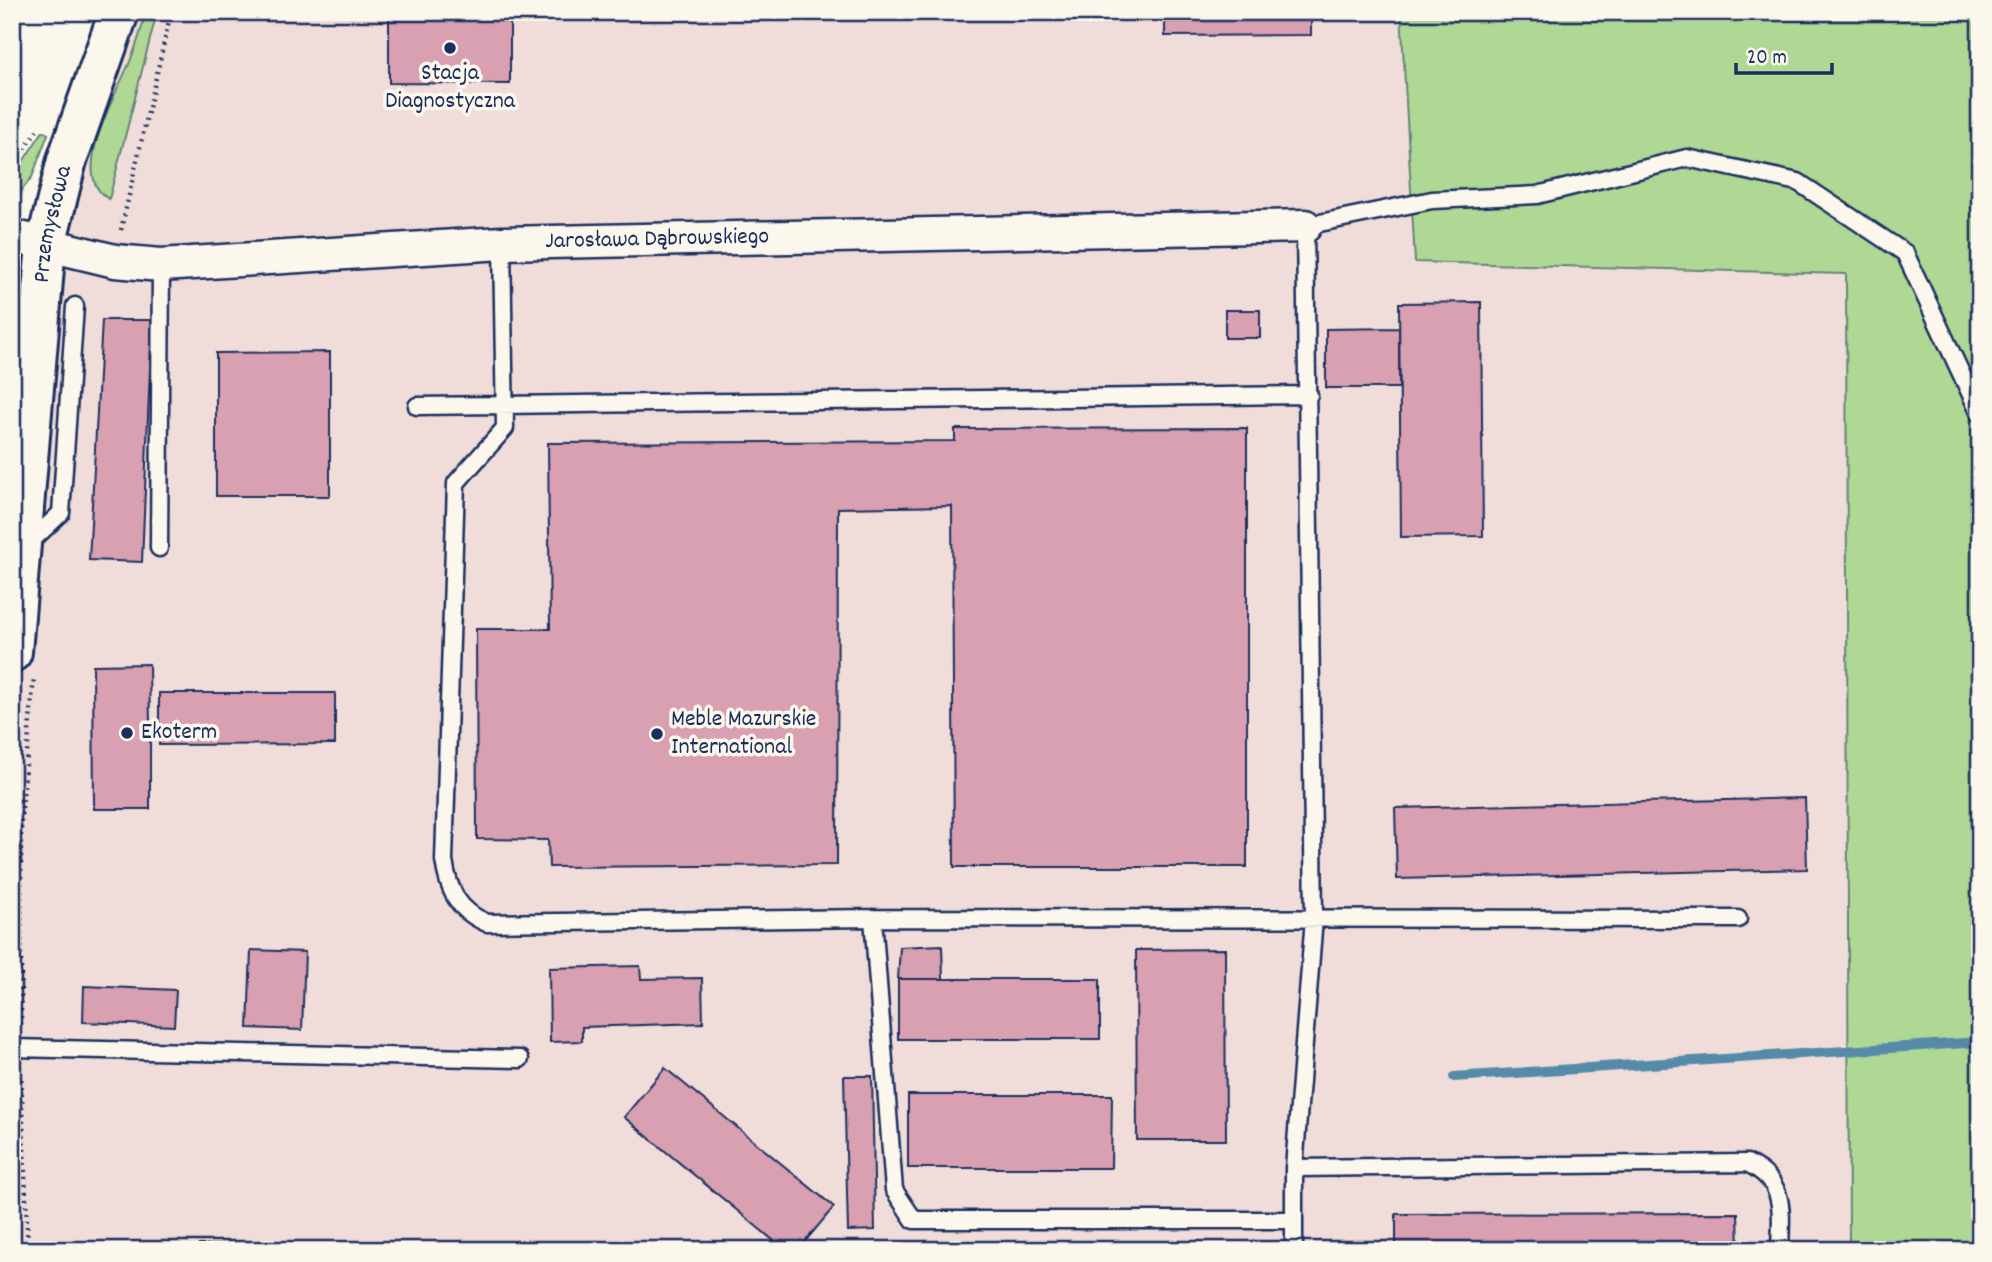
<svg xmlns="http://www.w3.org/2000/svg" width="1992" height="1262" viewBox="0 0 1992 1262" font-family="Dekko,sans-serif">
<style>
.built{fill:#f0ddda}
.green{fill:#afd895;stroke:#65847a;stroke-width:2}
.lines{fill:none;stroke-linecap:round;stroke-linejoin:round}
.stream{stroke:#558ba8;stroke-width:10}
.building{fill:#d8a0b1;stroke:#1b2f5e;stroke-width:2}
.service-casing{stroke:#1b2f5e;stroke-width:21}
.minor-casing{stroke:#1b2f5e;stroke-width:37}
.tertiary-casing{stroke:#1b2f5e;stroke-width:44}
.path{stroke:#1b2f5e;stroke-width:4.5;stroke-dasharray:2 5;stroke-linecap:butt}
.service{stroke:#fbf7ec;stroke-width:16}
.minor{stroke:#fbf7ec;stroke-width:32}
.tertiary{stroke:#fbf7ec;stroke-width:38}
.poi-dot{fill:#1b2f5e;stroke:#fbf7ec;stroke-width:2.5}
.labels{text-anchor:middle;dominant-baseline:central;stroke-width:7;stroke-linejoin:round;paint-order:stroke}
.poi-label{font-size:24px;fill:#1b2f5e;stroke:#fbf7ec;text-anchor:start}
.street-label{font-size:24px;fill:#1b2f5e;stroke:#fbf7ec}
</style>
<rect width="100%" height="100%" fill="#fbf7ec"/>
<filter id="ink" filterUnits="userSpaceOnUse"><feTurbulence type="fractalNoise" baseFrequency=".0143" numOctaves="2"/><feDisplacementMap in="SourceGraphic" scale="14" xChannelSelector="R" yChannelSelector="G"/><feConvolveMatrix kernelMatrix="1 2 1 2 8 2 1 2 1" color-interpolation-filters="sRGB"/></filter>
<g filter="url(#ink)">
<path class="built" d="M119,12H1401L1416,262L1846,273L1849,1250H12V644L46,244Z"/>
<path class="green" d="M146,12H157L109,199C66,176 119,90 131,59C137,44 142,28 146,12Z
M1401,12H1980V1250H1849L1846,274L1415,262Z
M43,131L48,134L32,177L12,203V178Z"/>
<g class="lines">
<path class="stream" d="M1454,1077L1980,1042"/>
</g>
<path class="building" d="M389,12H510V84L389,83Z
M1165,12H1311V35L1165,36Z
M1481,302L1483,536L1401,537L1399,303Z
M1225,310H1260V338H1225Z
M102,320H152L142,562L89,560Z
M1399,328V388H1326V329Z
M330,352V496H216V353Z
M1247,428V867H954L952,506L838,508L837,865L549,867L548,840L477,839L476,629H550L548,443L955,441V429Z
M149,664L150,726H159V740L150,739V809H94L93,665Z
M159,693H335V744L159,745Z
M1805,798L1807,869L1397,879L1395,808Z
M942,945L943,979H898L900,947Z
M1225,949L1226,1140H1137L1136,950Z
M251,950L305,952L302,1030L248,1028Z
M640,966L641,979L702,978L703,1023L582,1027V1041L550,1042L549,968Z
M898,979H1100V1039H898Z
M84,986L176,990L174,1026L83,1022Z
M665,1068L834,1207L798,1250H785L624,1117Z
M844,1076H872L875,1230L848,1231Z
M908,1095H1112L1111,1168H908Z
M1738,1213L1739,1250H1396V1214Z
M199,1245H229V1250H200Z"/>
<g class="lines">
<defs>
<path id="service" d="M502,243L505,428L456,483L444,860C448,890 458,911 487,923L873,918L1738,919
M417,406L1309,395
M28,544L61,513L75,306
M159,548L161,265
M873,918L894,1190L914,1220H1294
M12,1048L520,1059
M1294,1168L1747,1163C1787,1182 1781,1211 1780,1250
M1294,1250V1168L1314,918L1305,226L1432,200L1537,195L1687,158L1798,182L1905,253L1980,414"/>
<g id="minor">
<path id="s1" d="M12,236L115,261L161,265L502,243L1305,226"/>
</g>
<g id="tertiary">
<path id="s2" d="M12,652L46,244L67,160L119,12"/>
</g>
</defs>
<use href="#service" class="service-casing"/>
<use href="#minor" class="minor-casing"/>
<use href="#tertiary" class="tertiary-casing"/>
<path class="path" d="M12,166L38,129
M121,230L171,12
M12,800L23,801
M21,1025V820L34,677
M21,1072L28,1250"/>
<use href="#service" class="service"/>
<use href="#minor" class="minor"/>
<use href="#tertiary" class="tertiary"/>
</g>
</g>
<g class="poi-dot">
<circle cx="450" cy="48" r="7"/>
<circle cx="127" cy="733" r="7"/>
<circle cx="657" cy="734" r="7"/>
</g>
<g class="labels">
<g class="poi-label">
<text x="450" y="74" text-anchor="middle">Stacja<tspan x="450" dy="28">Diagnostyczna</tspan></text>
<text x="671" y="720">Meble Mazurskie<tspan x="671" dy="28">International</tspan></text>
<text x="141" y="733">Ekoterm</text>
</g>
<g class="street-label">
<text stroke="none"><textPath href="#s2" startOffset="430">Przemysłowa</textPath></text>
<text stroke="none"><textPath href="#s1" startOffset="649">Jarosława Dąbrowskiego</textPath></text>
</g>
</g>
<rect width="1992" height="1262" fill="none" stroke="#fbf7ec" stroke-width="42"/>
<rect x="21" y="21" width="1950" height="1220" fill="none" stroke="#1b2f5e" stroke-width="2.5" filter="url(#ink)"/>
<path d="M1736 63v10h96v-10" fill="none" stroke="#1b2f5e" stroke-width="3.5"/>
<text x="1747" y="63" font-size="21" fill="#1b2f5e" stroke="#fbf7ec" stroke-width="5" paint-order="stroke">20 m</text>
</svg>
